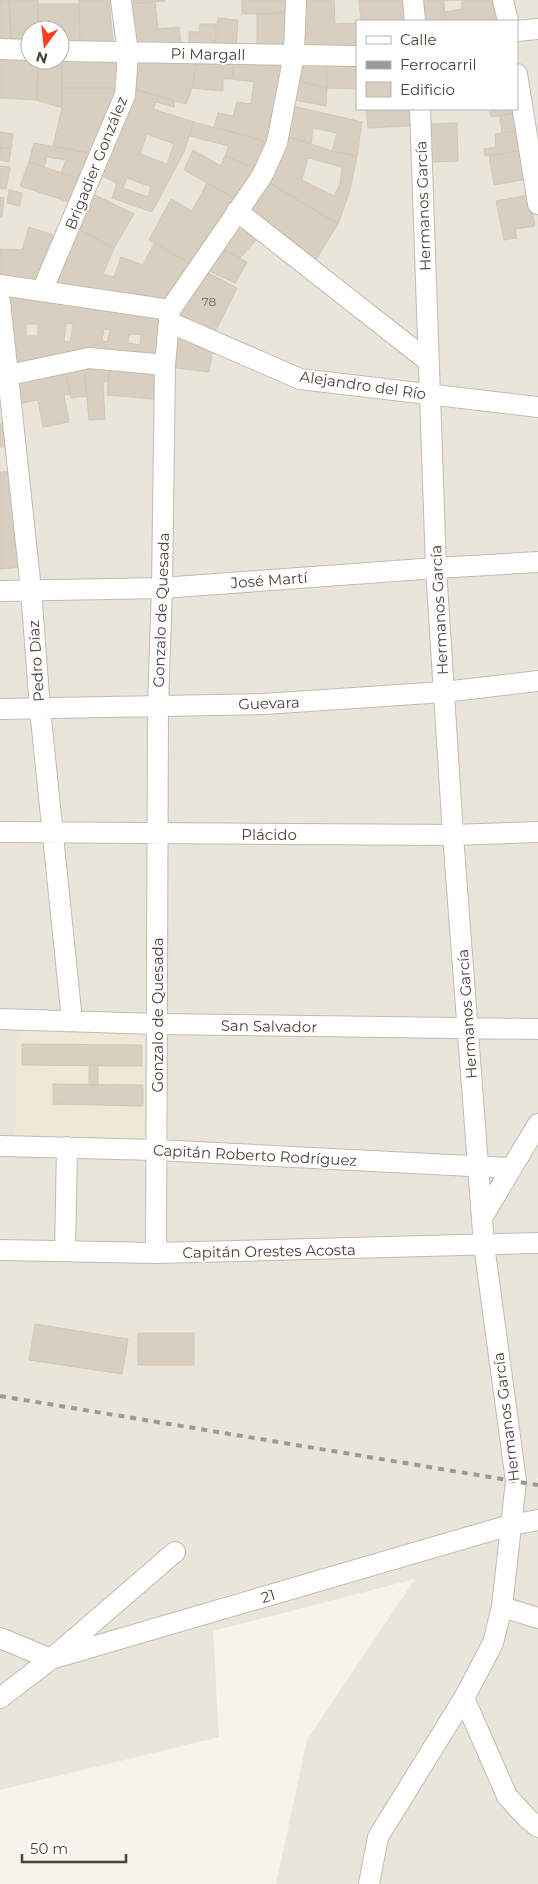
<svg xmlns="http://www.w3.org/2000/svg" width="538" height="1884" viewBox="0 0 538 1884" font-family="Montserrat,sans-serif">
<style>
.residential{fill:#eae5da;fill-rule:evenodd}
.education{fill:#efe8d6}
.building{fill:#d8cfc1;stroke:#d3c7b4;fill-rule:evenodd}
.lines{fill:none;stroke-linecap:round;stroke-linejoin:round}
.minor-casing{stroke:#c2bbae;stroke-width:22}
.minor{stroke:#fff;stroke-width:20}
.rail{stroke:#9a9a9a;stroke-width:4;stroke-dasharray:6 6;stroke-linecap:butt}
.labels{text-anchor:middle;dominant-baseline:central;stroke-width:4;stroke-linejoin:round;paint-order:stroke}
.number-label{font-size:12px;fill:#6e675b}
.street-label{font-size:15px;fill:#4b4439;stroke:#fff}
</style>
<rect width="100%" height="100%" fill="#f6f3ec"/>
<path class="residential" d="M0,0H538V1477L536,1480H538V1884H276L307,1740L415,1579L213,1631L219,1737L0,1790ZM357,21H517V109H357ZM30,30H60V60H30Z"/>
<path class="education" d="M17,1031L150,1034L149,1139L15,1136Z"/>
<path class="building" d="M0,0H9L11,39H0Z
M9,0H38V30H30V40L11,39Z
M79,0H109L113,43L80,44Z
M129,0H165V1L130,4Z
M242,0H288L287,13L242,14Z
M304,0H334L335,24L357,23V49L302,51Z
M359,0H404L405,21H361Z
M419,0H444L445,21H421Z
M444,0H494L497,21H445V12L462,9V0Z
M155,2L158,29L179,27L181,46L135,48L130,4Z
M38,4H79L80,44L60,42V30H38Z
M287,13L285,49H257V14Z
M218,18L238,20L236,47L215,45Z
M200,24H216L215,45H189V32H199Z
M0,55L30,56V60H38L37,100L0,98Z
M62,58H119L118,88H62Z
M62,58V108L37,100L38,60H60Z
M135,61H197L192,88L186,104L135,89Z
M197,61H234L232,79H223V91L192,88Z
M234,61L282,62L275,102L265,141L214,127L218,113L233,116L237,102L251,104L254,82L232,79Z
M298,65H327V88L298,81Z
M327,65L357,66V89L327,88Z
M298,81L327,88L326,106L294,100Z
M62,88H118L94,154L53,146L62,108Z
M135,89L175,101L174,107L156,102L153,109L194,122L184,152L152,212L112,198L117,183L102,176ZM147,134L174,144L167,164L140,154ZM127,178L151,187L148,197L123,188Z
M293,106L362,122L357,156L332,151L337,133L313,128L311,144L286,136Z
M360,109H409V110H360Z
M489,109H514L515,113L491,117Z
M366,110H409L410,126L368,128Z
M515,113L518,131L502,133L500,116Z
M194,122L265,141L253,168L225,156L229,146L190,136Z
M457,123L458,161L432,162L431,124Z
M518,131L522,150L485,156L484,149L496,147L495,134Z
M0,132L13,134L11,149L0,148Z
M286,136L332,151L357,156L350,190L338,224L268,182ZM308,158L342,167L340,184L334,196L302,180Z
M34,143L94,154L83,180L61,173L66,160L47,157L44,167L29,162Z
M0,148L11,149L9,162L0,160Z
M193,150L221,166L225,156L253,168L234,198L184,170Z
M522,150L527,179L494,185L489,156Z
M29,162L83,180L72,203L20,186Z
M0,166L10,167L6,189L0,188Z
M268,182L338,224L315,261L249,215Z
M207,183L234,198L189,263L149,240L171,199L192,211Z
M9,190L22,193L20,206L7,203Z
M93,194L134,214L114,248L78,229Z
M529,195L535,226L515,229L517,238L504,240L496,201Z
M0,197L4,198L2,217H0Z
M239,222L259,237L240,258L219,248Z
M29,227L56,236L38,283L0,276V249L22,250Z
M78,229L114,248L103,274L114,277L121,257L143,265L154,243L189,263L163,302L54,286Z
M219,248L247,262L235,283L205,269Z
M203,270L237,288L215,332L180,315Z
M7,296L160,318L157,361L17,365ZM66,323L73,324L70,342L64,341ZM26,324H38V336H26ZM104,329L110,330L107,342L102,341ZM129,334L141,335L140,345L128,343Z
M178,332L213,348L209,372L176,368Z
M110,364L108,381L103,382L105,419L89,420L84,366Z
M110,364L157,369L154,399L107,395Z
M84,366L87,396L71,398L65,368Z
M65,368L70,394L64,395L69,422L43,427L38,400L17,404L11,378Z
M5,423L9,446L0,447V424Z
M13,471L22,567L0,569V472Z
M22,1044L142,1045V1066L22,1065Z
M89,1065H98V1085H89Z
M53,1084L143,1085V1106L53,1104Z
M35,1324L128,1339L122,1374L29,1360Z
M138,1333H194V1365H138Z"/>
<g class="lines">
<defs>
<path id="minor" d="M413,0L415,21
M503,0L508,21
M517,31L538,29
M0,49L30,50
M60,51L357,56
M517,74L538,204
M237,211L428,361
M0,285L170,310
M42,291L125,95L128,53L121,0
M0,301L31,590L40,709L72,1021
M169,322L300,379L538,407
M0,377L89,358L165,365
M0,591L162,588L436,568L538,562
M0,709L264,704L444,692L538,681
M0,832L453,835L538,832
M0,1019L157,1024L538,1029
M0,1146L157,1150L511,1168
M482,1218L538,1124
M0,1250L156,1253L538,1243
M65,1251L67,1147
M156,1253L158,705L162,588L165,365L170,310L262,176L277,143L294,55L296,0
M502,1607L538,1618
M0,1638L51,1659L510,1525L538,1520
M0,1698L51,1659L175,1552
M464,1698L507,1796L528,1819L538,1827
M369,1884L378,1837L464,1698L493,1643L502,1607L516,1481L484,1245L453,835L436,568L420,109"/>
</defs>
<use href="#minor" class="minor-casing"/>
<use href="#minor" class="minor"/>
<path class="rail" d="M0,1396L538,1485"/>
</g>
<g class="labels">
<g class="number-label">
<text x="209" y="301">78</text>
</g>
<g class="street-label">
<text transform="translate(208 54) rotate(1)">Pi Margall</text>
<text transform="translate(96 163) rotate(-68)">Brigadier González</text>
<text transform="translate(423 206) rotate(-92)">Hermanos García</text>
<text transform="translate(363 385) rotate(8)">Alejandro del Río</text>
<text transform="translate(269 580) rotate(-4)">José Martí</text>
<text transform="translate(161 610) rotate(-88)">Gonzalo de Quesada</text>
<text transform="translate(439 610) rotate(-93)">Hermanos García</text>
<text transform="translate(36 661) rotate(-94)">Pedro Díaz</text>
<text transform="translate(269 703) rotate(-2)">Guevara</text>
<text x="269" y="834">Plácido</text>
<text transform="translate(467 1014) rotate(-94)">Hermanos García</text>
<text transform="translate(157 1015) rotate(-90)">Gonzalo de Quesada</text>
<text transform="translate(269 1026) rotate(1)">San Salvador</text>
<text transform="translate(255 1155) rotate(3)">Capitán Roberto Rodríguez</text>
<text transform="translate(269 1251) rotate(-1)">Capitán Orestes Acosta</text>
<text transform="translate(506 1417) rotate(-97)">Hermanos García</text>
<text transform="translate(268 1596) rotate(-16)">21</text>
</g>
</g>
<rect x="356" y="20" width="162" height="90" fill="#ffffff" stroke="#b7b4b0"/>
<rect x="366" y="36" width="25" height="8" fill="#ffffff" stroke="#b7b4b0"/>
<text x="400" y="45" font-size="15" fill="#4b4439">Calle</text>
<rect x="366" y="61" width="25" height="8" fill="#9a9a9a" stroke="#b7b4b0"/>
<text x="400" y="70" font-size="15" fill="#4b4439">Ferrocarril</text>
<rect x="366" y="82" width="25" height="15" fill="#d8cfc1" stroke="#b7b4b0"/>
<text x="400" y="95" font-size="15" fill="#4b4439">Edificio</text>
<g transform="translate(45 45) rotate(195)"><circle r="24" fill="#ffffff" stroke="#b7b4b0"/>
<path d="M0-4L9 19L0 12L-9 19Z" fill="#fc3f1d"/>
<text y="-8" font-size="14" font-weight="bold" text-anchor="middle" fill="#4b4439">N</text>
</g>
<path d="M22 1854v8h104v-8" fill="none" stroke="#4b4439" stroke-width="2.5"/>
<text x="30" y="1854" font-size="15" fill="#4b4439" stroke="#ffffff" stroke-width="4" paint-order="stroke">50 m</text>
</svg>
